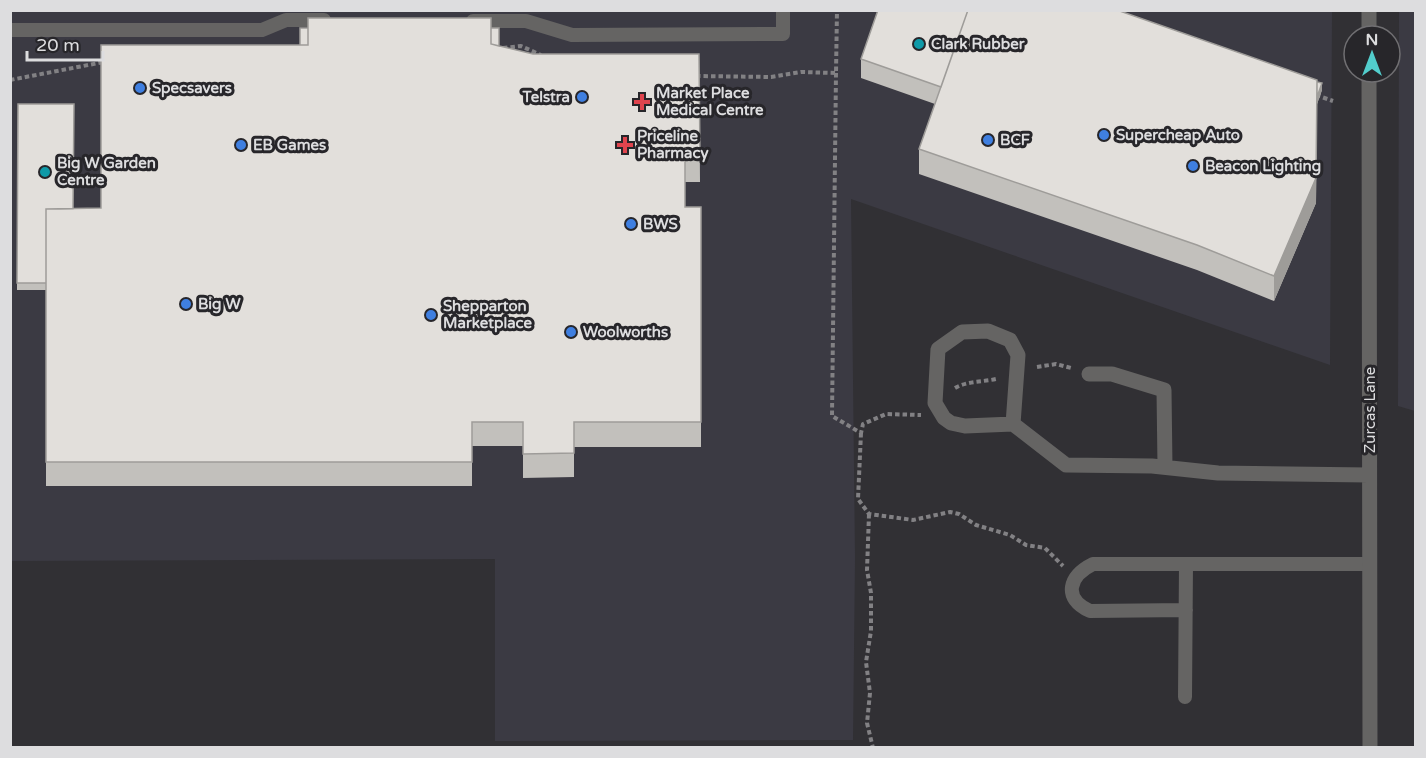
<svg xmlns="http://www.w3.org/2000/svg" width="1426" height="758" viewBox="0 0 1426 758" font-family="'Varela Round',sans-serif">
<style>
.built{fill:#3b3a43}
.lines{fill:none;stroke-linecap:round;stroke-linejoin:round}
.path{stroke:#828184;stroke-width:4;stroke-dasharray:4.5 3;stroke-linecap:butt}
.lane{stroke:#656463;stroke-width:14}
.street{stroke:#656463;stroke-width:15}
.wall{fill:#c2c0bc}
.shaded-wall{fill:#9e9c99}
.building{fill:#e2dfdb;stroke:#9e9c99;stroke-width:1.5}
.culture-dot{fill:#0f9aa8;stroke:#27262a;stroke-width:2}
.shop-dot{fill:#3f7fe0;stroke:#27262a;stroke-width:2}
.health-dot{fill:#e0444e;stroke:#27262a;stroke-width:2}
.labels{text-anchor:middle;dominant-baseline:central;stroke-width:6;stroke-linejoin:round;paint-order:stroke}
.poi-label{font-size:15px;font-weight:bold;fill:#dddddf;stroke:#27262a;text-anchor:start}
.street-label{font-size:15px;fill:#dddddf;stroke:#27262a}
</style>
<rect width="100%" height="100%" fill="#313034"/>
<path class="built" d="M1415,10L1416,11L1415,411L1398,406L1399,11Z
M10,11H1332L1330,365L851,199L855,558L853,740L495,741V559L11,561Z"/>
<g class="lines">
<path class="path" d="M503,48L521,46L541,55
M836,73L832,416L861,433L863,424L886,414L921,415
M696,76L771,77L801,72L836,73L837,10
M10,80L104,62
M1316,95L1333,101
M1037,367L1056,364L1071,368
M955,388C967,381 982,382 996,379
M861,433L858,499L869,514L913,520L950,512L959,514L976,525L1010,535L1026,545L1045,548L1063,566
M869,514L867,570L871,593V631L866,662L870,693L867,723L873,748"/>
<path class="lane" d="M473,21H526L572,35L783,34V10
M10,30H262L286,20H324
M1186,610L1090,611C1062,598 1069,576 1093,564H1369
M1185,697L1186,564"/>
<path class="street" d="M1369,10V36
M1369,72L1370,748
M1089,374H1112L1164,390L1165,467
M1013,424L1018,355L1010,340L988,331L962,332L938,349L935,403L944,418L951,423L965,426L1013,424L1066,465L1152,466L1218,473L1369,475"/>
</g>
<path class="wall" d="M300,45L499,46L533,54H699L700,182H685V207H701V447H574V477L523,478V446H472V486H46V239V290H17L18,104L74,209L101,208Z
M861,59L1317,82L1322,90L1317,104L1316,203L1274,301L1197,270L919,174V149L935,104L861,78Z"/>
<path class="shaded-wall" d="M1322,83V90L1317,104L1316,203L1274,301V276L1317,97Z"/>
<path class="building" d="M878,10H968L941,87L861,59Z
M968,10H1117L1317,80L1316,178L1274,276L1197,245L919,149Z
M308,18H491V44L533,54H699L700,158H685V207H701V422H574V453L523,454V422H472V462H46V209L101,208V45H308Z
M300,28H308V45H300Z
M491,28H499V46L491,44Z
M1317,82L1322,83L1317,97Z
M18,104H74L73,209H46V283H17Z"/>
<g class="culture-dot">
<circle cx="919" cy="44" r="6"/>
<circle cx="45" cy="172" r="6"/>
</g>
<g class="shop-dot">
<circle cx="140" cy="88" r="6"/>
<circle cx="582" cy="97" r="6"/>
<circle cx="1104" cy="135" r="6"/>
<circle cx="988" cy="140" r="6"/>
<circle cx="241" cy="145" r="6"/>
<circle cx="1193" cy="166" r="6"/>
<circle cx="631" cy="224" r="6"/>
<circle cx="186" cy="304" r="6"/>
<circle cx="431" cy="315" r="6"/>
<circle cx="571" cy="332" r="6"/>
</g>
<g class="health-dot">
<path d="M639 93h6v6h6v6h-6v6h-6v-6h-6v-6h6z"/>
<path d="M622 136h6v6h6v6h-6v6h-6v-6h-6v-6h6z"/>
</g>
<g class="labels">
<g class="poi-label">
<text x="931" y="44">Clark Rubber</text>
<text x="152" y="88">Specsavers</text>
<text x="656" y="93">Market Place<tspan x="656" dy="17">Medical Centre</tspan></text>
<text x="570" y="97" text-anchor="end">Telstra</text>
<text x="1116" y="135">Supercheap Auto</text>
<text x="637" y="136">Priceline<tspan x="637" dy="17">Pharmacy</tspan></text>
<text x="1000" y="140">BCF</text>
<text x="253" y="145">EB Games</text>
<text x="57" y="163">Big W Garden<tspan x="57" dy="17">Centre</tspan></text>
<text x="1205" y="166">Beacon Lighting</text>
<text x="643" y="224">BWS</text>
<text x="198" y="304">Big W</text>
<text x="443" y="306">Shepparton<tspan x="443" dy="17">Marketplace</tspan></text>
<text x="583" y="332">Woolworths</text>
</g>
<g class="street-label">
<text transform="translate(1370 410) rotate(-90)">Zurcas Lane</text>
</g>
</g>
<rect width="1426" height="758" fill="none" stroke="#dddddf" stroke-width="24"/>
<g transform="translate(1372 54)"><circle r="28" fill="#27262a" stroke="#706f72" stroke-width="1.5"/>
<path d="M0-4.5L10 22L0 15L-10 22Z" fill="#52cdcc"/>
<text y="-9" font-size="16" font-weight="bold" text-anchor="middle" fill="#dddddf">N</text>
</g>
<path d="M27 51v9h76v-9" fill="none" stroke="#dddddf" stroke-width="3"/>
<text x="36" y="51" font-size="18" fill="#dddddf" stroke="#27262a" stroke-width="4.5" paint-order="stroke">20 m</text>
</svg>
